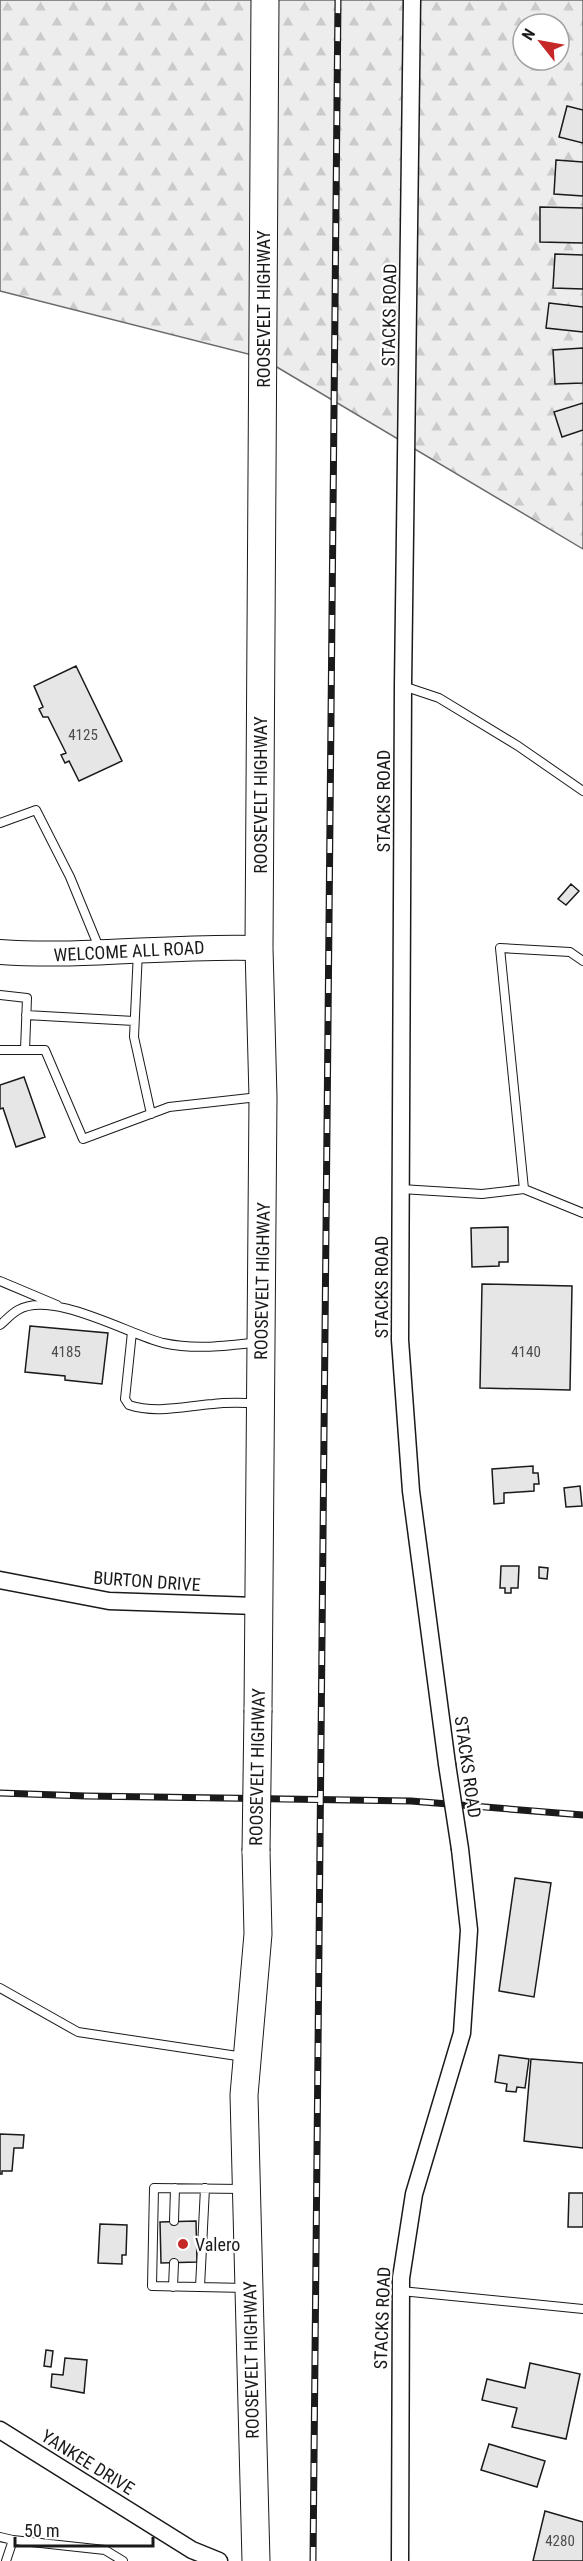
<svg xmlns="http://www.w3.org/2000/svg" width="583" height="2561" viewBox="0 0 583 2561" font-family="'Roboto Condensed',sans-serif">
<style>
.forest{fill:url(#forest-firs);stroke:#6a6a6a;stroke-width:1.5;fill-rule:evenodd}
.building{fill:#e6e6e6;stroke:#1a1a1a;stroke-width:1.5}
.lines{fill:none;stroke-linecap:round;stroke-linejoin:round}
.lane-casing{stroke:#1a1a1a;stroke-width:10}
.street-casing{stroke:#1a1a1a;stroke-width:19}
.secondary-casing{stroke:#1a1a1a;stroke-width:26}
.primary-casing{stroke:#1a1a1a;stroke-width:29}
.lane{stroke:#fff;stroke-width:8}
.street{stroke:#fff;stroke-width:16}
.secondary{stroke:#fff;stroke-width:24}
.primary{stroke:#fff;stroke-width:27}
.rail-casing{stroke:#1a1a1a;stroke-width:7}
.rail{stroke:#fff;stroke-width:4.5;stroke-dasharray:14;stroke-linecap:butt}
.street-bridge-casing{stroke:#1a1a1a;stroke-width:19;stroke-linecap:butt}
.primary-bridge-casing{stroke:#1a1a1a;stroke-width:29;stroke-linecap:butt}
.street-bridge{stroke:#fff;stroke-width:16}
.primary-bridge{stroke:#fff;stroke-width:27}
.poi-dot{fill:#c62828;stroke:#fff;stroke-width:2}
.labels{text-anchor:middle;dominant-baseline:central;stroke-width:4.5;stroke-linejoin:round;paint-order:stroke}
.number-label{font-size:15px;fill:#4d4d4d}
.street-label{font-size:18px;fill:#1a1a1a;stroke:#fff}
.poi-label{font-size:18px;fill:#1a1a1a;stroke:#fff;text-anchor:start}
</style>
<defs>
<pattern id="forest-firs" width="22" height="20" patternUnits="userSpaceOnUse" patternTransform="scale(1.5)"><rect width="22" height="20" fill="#ededed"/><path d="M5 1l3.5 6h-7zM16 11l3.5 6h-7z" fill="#cbcbcb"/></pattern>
</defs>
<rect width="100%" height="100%" fill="#fff"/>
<path class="forest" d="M0,0H583V549L260,357L0,291ZM523,24H559V60H523Z"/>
<path class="building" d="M567,106L583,110V143L559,137Z
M556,160L583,162V196L554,194Z
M540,207L583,208V243L540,242Z
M555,254L583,255V289L553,288Z
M549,303L583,307V332L546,328Z
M583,348V383L555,384L553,350Z
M583,403V430L562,437L554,412Z
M76,666L122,761L79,781L69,761L65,763L61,755L66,753L48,717H43L39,709L43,707L34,686Z
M571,884L579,891L566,905L558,899Z
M24,1077L45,1137L16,1147L3,1108L0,1109V1085Z
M508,1227V1262H499V1266L472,1267L471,1228Z
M482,1284L572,1286L570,1390L480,1388Z
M30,1326L108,1333L102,1384L65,1380V1376L25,1372Z
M533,1466V1473H538L539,1484H534V1491L504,1493V1503L494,1504L492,1469Z
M580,1486L582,1506L566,1507L564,1488Z
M501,1566H519L518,1588H511V1593H505V1588H500Z
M539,1567L548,1568L547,1579L539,1578Z
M515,1878L551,1883L534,1997L499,1991Z
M499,2055L529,2059L525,2088L517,2087L516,2092L506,2091L507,2084L495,2082Z
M531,2059L583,2063V2148L524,2141Z
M0,2134L24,2135L23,2148H14L12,2171H2V2174H0Z
M569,2193H583V2227H568Z
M196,2221L197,2262L161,2263L160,2222Z
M100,2224L127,2225L126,2255H122V2264L98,2263Z
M46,2350L53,2351L51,2367L44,2366Z
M65,2358L87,2360L84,2393L51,2387L52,2374L63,2375Z
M530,2363L580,2374L566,2439L512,2427L517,2408L482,2400L487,2379L525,2388Z
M489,2444L545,2461L537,2487L481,2470Z
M545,2511L583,2522V2561H533Z"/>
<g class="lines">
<defs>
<path id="lane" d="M403,686L439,698L518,746L583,791
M0,823L36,810L70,877L100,950
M138,951L134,1037L151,1114
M0,995L27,998L25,1050
M26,1015L134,1021
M0,1050H45L83,1139L169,1107L259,1097
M401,1189L482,1194L524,1189L583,1213
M524,1189L500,948L570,952L583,961
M0,1281L57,1305
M0,1325C6,1320 11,1314 18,1310C52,1290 128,1334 163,1343C195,1350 226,1346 259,1342
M132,1332L125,1399L129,1405C156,1414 186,1406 213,1404C227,1402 242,1403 256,1403
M0,1988L78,2032L244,2057
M243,2189L154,2188L152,2286L246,2288
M174,2221L175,2188
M173,2287L174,2263
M200,2287L205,2188
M401,2291L583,2309
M0,2537L13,2540
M6,2561L13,2540L105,2550L123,2561"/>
<path id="street" d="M412,0L403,686L400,1340L411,1491L447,1764
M0,1580L109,1601L258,1606
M0,2430L192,2550L219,2561
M400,2561L401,2278L414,2194L462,2033L469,1930L460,1849"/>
<path id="secondary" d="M0,952C86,958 172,945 259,948"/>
<path id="primary" d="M258,1710L263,1097L259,948L265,0
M256,1851L258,1934L244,2095L256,2561"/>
</defs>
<use href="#lane" class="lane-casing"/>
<use href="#street" class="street-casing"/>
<use href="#secondary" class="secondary-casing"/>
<use href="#primary" class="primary-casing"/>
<use href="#lane" class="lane"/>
<use href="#street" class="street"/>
<use href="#secondary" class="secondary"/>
<use href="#primary" class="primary"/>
<defs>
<path id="rail" d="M0,1793L86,1796L411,1801L583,1815
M313,2561L338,0"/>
</defs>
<use href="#rail" class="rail-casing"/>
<use href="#rail" class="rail"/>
<defs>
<path id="street-bridge" d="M447,1764L460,1849"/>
<path id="primary-bridge" d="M256,1851L258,1710"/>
</defs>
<use href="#street-bridge" class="street-bridge-casing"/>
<use href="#primary-bridge" class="primary-bridge-casing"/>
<use href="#street-bridge" class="street-bridge"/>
<use href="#primary-bridge" class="primary-bridge"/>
</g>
<circle class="poi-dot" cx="183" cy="2244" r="6"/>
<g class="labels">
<g class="number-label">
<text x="83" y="735">4125</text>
<text x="66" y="1352">4185</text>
<text x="526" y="1352">4140</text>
<text x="560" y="2541">4280</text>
</g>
<g class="street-label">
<text transform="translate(263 309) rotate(-90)">ROOSEVELT HIGHWAY</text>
<text transform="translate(389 315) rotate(-89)">STACKS ROAD</text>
<text transform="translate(260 795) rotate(-90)">ROOSEVELT HIGHWAY</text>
<text transform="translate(383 801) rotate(-90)">STACKS ROAD</text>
<text transform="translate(129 951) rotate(-3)">WELCOME ALL ROAD</text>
<text transform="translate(262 1281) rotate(-89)">ROOSEVELT HIGHWAY</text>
<text transform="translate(381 1287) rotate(-90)">STACKS ROAD</text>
<text transform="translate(147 1581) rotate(4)">BURTON DRIVE</text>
<text transform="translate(257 1767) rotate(-89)">ROOSEVELT HIGHWAY</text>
<text transform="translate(468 1767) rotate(82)">STACKS ROAD</text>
<text transform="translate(382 2318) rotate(-88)">STACKS ROAD</text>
<text transform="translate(251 2360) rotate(-91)">ROOSEVELT HIGHWAY</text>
<text transform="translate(88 2462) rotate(32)">YANKEE DRIVE</text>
</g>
<g class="poi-label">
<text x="195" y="2244">Valero</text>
</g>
</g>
<g transform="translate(541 42) rotate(301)"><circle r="28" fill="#ffffff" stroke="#a3a3a3" stroke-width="1.5"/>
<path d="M0-4.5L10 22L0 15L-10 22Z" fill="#c62828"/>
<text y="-9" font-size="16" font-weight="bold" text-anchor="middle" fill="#1a1a1a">N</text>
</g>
<path d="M15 2537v9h138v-9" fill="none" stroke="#1a1a1a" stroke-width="3"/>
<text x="24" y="2537" font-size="18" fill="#1a1a1a" stroke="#ffffff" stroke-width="4.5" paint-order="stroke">50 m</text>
</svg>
